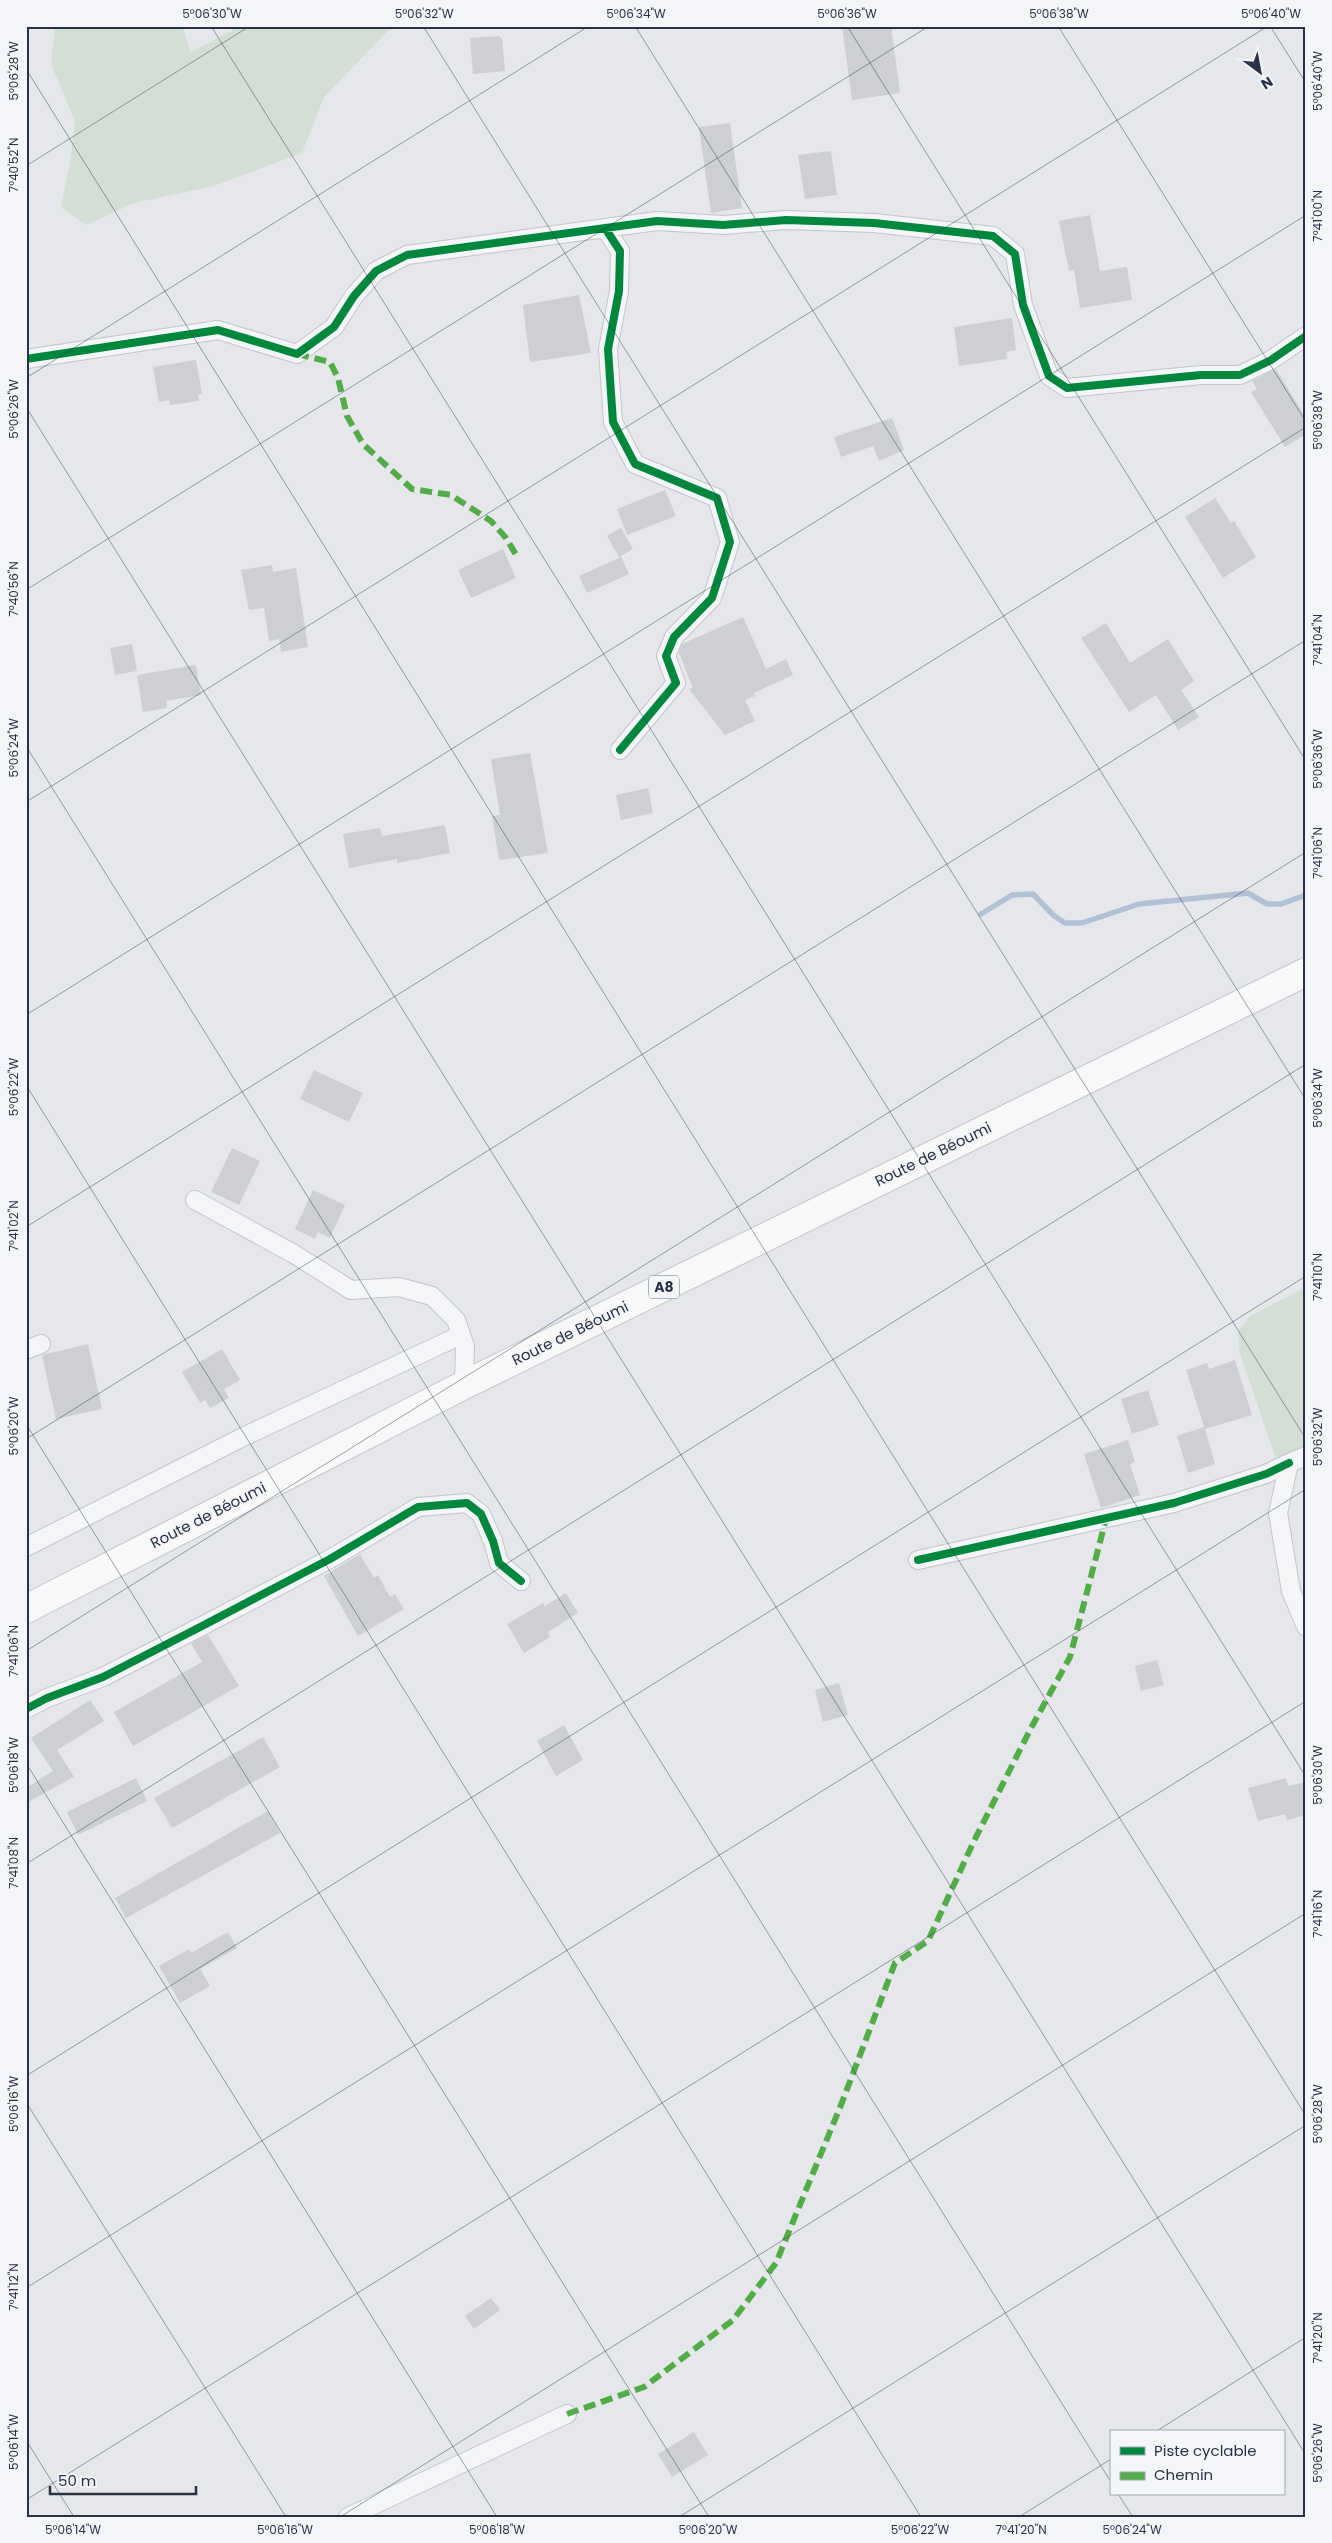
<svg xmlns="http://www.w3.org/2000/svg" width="1332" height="2543" viewBox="0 0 1332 2543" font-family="Poppins,sans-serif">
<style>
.green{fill:#d4ded5}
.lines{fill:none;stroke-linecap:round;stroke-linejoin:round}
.stream{stroke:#b1c2d6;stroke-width:5.5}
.building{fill:#cdcfd2}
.minor-casing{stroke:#c3c5c8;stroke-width:20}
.primary-casing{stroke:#c1c4c8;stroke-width:30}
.minor{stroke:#f4f5f7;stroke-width:18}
.primary{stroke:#f8f8f8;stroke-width:28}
.quiet{stroke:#53ac47;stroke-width:6;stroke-dasharray:12 6;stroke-linecap:butt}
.cycleway-casing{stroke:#f3f5f9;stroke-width:11}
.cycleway{stroke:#00873e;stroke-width:8}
.ticks{fill:none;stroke:#293246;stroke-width:1;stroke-opacity:0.45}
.labels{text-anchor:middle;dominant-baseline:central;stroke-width:4;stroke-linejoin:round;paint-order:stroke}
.shield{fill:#f3f5f9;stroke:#666c7c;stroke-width:1}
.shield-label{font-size:14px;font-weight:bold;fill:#293246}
.street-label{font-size:15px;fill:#293246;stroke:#f3f5f9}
.neatline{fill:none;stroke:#293246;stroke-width:2}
.ticks-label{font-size:12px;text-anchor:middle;fill:#293246}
</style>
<rect width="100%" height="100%" fill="#e5e7ea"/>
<path class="green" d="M55,26H182L191,52L241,26H393L324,97L302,153L214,186L134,203L86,225L61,207L70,163L75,121L51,64Z
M1306,1287V1467L1282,1476L1240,1354L1238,1331L1250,1316Z"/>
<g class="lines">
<path class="stream" d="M981,914L1012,895L1033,894L1053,915L1065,923H1082L1139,904L1248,893L1267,904H1281L1306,895"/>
</g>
<path class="building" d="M842,26H891L900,93L852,100Z
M500,36V38H502L505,71L473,74L470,38Z
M730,123L742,208L711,213L699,127Z
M831,151L837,195L805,199L798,155Z
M1090,215L1100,271L1127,267L1132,300L1080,308L1074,270L1069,271L1059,221Z
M579,295L591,353L530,362L523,305Z
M1012,318L1016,350L1006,352L1007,359L959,366L954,327Z
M196,360L202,394L198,395L199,401L170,405L169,400L159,402L153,367Z
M1276,369L1306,418V434L1285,447L1251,392L1257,389L1252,381Z
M892,418L904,450L879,461L873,446L841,457L834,437Z
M665,490L676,516L627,535L617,509Z
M1215,498L1231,523L1234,521L1256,557L1223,578L1185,517Z
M621,528L633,549L619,557L607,536Z
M503,549L516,578L471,598L458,570Z
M621,557L629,574L587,593L579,576Z
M272,565L273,572L296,568L308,647L281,652L279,639L269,641L264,608L249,610L241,570Z
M743,617L766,669L786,659L793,675L754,693L755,696L745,700L755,721L725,735L689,689L693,688L679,653L682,644Z
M1106,623L1130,663L1168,639L1194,681L1181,690L1199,717L1178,730L1156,695L1129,712L1081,638Z
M132,644L137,671L115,675L110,648Z
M196,665L201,695L166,701L167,708L143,712L137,675Z
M530,753L548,853L499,860L492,816L500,815L491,759Z
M648,788L653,813L621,820L616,795Z
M445,825L450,853L397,863V859L349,868L343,834L380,828L382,836Z
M314,1070L363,1093L349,1122L300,1099Z
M232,1148L260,1161L239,1205L211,1192Z
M313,1190L345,1205L330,1238L318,1232L315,1239L295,1229Z
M88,1344L102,1409L56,1419L42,1355Z
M222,1349L240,1380L224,1389L229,1398L210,1408L205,1400L200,1403L182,1372Z
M1235,1360L1252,1415L1205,1429L1215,1464L1188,1473L1177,1436L1204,1427L1186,1370L1207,1363L1209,1369Z
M1148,1390L1159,1425L1132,1434L1121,1399Z
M1128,1440L1135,1462L1130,1464L1140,1495L1101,1508L1084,1454Z
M360,1554L374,1578L378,1575L390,1597L395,1594L404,1609L358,1636L324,1576Z
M566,1593L578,1613L548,1632L550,1637L524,1653L507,1624L543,1603L545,1606Z
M208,1635L239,1686L133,1746L114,1712L202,1662L191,1643Z
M1157,1660L1164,1685L1141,1691L1135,1666Z
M839,1683L848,1715L823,1722L815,1690Z
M90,1700L104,1721L57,1750L74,1777L28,1802L26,1788L53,1771L31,1738Z
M564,1725L583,1760L556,1776L537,1741Z
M263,1737L280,1767L172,1828L154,1798Z
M136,1778L147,1801L78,1835L67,1812Z
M1286,1778L1288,1786L1306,1782V1815L1287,1820L1285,1814L1258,1821L1248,1788Z
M268,1811L280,1833L126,1918L115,1898Z
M228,1932L237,1948L200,1969L210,1986L180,2003L159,1966L189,1949L191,1953Z
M491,2298L500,2310L474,2329L465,2316Z
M694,2432L708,2455L672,2477L658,2454Z"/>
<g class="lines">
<defs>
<path id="minor" d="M605,228L620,251L619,291L608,349L613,422L635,464L717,498L730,542L712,598L674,637L666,656L676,683L620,750
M26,359L218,330L297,354L334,327L354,296L376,271L407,255L657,221L723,225L786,220L874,223L993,236L1015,254L1023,305L1049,376L1067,388L1201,375H1240L1271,360L1306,336
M195,1200L294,1254L351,1290L399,1287L432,1296L456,1320L465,1346L464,1385
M26,1350L41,1344
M1306,1456L1289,1463L1278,1513L1291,1591L1306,1627
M26,1547L245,1436L461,1335
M918,1560L1174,1503L1266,1474L1289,1463
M26,1709L47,1698L103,1677L204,1625L330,1559L418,1507L467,1503L481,1514L493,1541L499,1563L521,1581
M348,2517L567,2414"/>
<path id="primary" d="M26,1609L464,1385L1306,972"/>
</defs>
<use href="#minor" class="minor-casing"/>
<use href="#primary" class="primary-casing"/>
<use href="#minor" class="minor"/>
<use href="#primary" class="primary"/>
<path class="quiet" d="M297,354L330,362L338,378L347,416L363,444L412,489L451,495L491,521L506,538L518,558
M567,2414L644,2387L733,2320L776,2263L841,2105L895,1963L928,1941L974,1841L1031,1728L1070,1657L1106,1519"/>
<defs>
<path id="cycleway" d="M605,228L620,251L619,291L608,349L613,422L635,464L717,498L730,542L712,598L674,637L666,656L676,683L620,750
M26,359L218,330L297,354L334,327L354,296L376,271L407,255L657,221L723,225L786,220L874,223L993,236L1015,254L1023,305L1049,376L1067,388L1201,375H1240L1271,360L1306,336
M918,1560L1174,1503L1266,1474L1289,1463
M26,1709L47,1698L103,1677L204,1625L330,1559L418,1507L467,1503L481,1514L493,1541L499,1563L521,1581"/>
</defs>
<use href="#cycleway" class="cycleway-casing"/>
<use href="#cycleway" class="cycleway"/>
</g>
<path class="ticks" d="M211,26L1306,1777M423,26L1306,1439M635,26L1306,1100M847,26L1306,761M1058,26L1306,422M1270,26L1306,83M26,69L1306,2116M26,166L250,26M26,378L589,26M26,407L1306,2455M26,590L929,26M26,746L1111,2482M26,802L1268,26M26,1015L1306,215M26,1085L921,2517M26,1227L1306,427M26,1424L709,2517M26,1439L1306,640M26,1651L1306,852M26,1763L497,2517M26,1864L1306,1064M26,2076L1306,1276M26,2102L286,2517M26,2288L1306,1489M1155,2432L1306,2337M26,2440L74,2517M1118,2494L1133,2517M26,2500L1306,1701M340,2517L1306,1913M679,2517L1306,2125M1019,2517L1111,2459"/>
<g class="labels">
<rect class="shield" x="649" y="1275.5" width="30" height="23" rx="4"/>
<g class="shield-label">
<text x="664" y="1287">A8</text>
</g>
<g class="street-label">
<text transform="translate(933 1154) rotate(-26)">Route de Béoumi</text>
<text transform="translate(570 1333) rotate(-26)">Route de Béoumi</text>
<text transform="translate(208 1515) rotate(-27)">Route de Béoumi</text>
</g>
</g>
<rect width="1332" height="2543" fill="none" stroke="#f3f5f9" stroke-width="55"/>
<rect x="1110" y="2430" width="175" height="65" fill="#f3f5f9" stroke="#a2a7b1"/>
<rect x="1120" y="2447" width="25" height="8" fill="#00873e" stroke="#a2a7b1"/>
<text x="1154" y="2456" font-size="15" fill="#293246">Piste cyclable</text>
<rect x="1120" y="2472" width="25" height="8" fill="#53ac47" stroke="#a2a7b1"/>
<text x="1154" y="2480" font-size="15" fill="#293246">Chemin</text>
<g transform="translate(1260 72) rotate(148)" stroke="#f3f5f9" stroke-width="4" paint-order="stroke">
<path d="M0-4L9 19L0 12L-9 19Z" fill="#293246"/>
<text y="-8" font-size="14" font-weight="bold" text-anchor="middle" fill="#293246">N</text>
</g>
<path d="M50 2486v8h146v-8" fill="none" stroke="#293246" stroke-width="2.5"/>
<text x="58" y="2486" font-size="15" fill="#293246" stroke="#f3f5f9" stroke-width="4" paint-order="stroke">50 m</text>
<rect x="28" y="28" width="1276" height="2488" class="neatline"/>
<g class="ticks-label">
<text x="212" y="18">5°06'30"W</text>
<text x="424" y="18">5°06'32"W</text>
<text x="636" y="18">5°06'34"W</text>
<text x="847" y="18">5°06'36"W</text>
<text x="1059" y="18">5°06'38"W</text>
<text x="1271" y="18">5°06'40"W</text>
<text transform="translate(14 71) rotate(-90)" y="4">5°06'28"W</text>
<text transform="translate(1318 81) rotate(-90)" y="4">5°06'40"W</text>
<text transform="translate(14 165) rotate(-90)" y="4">7°40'52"N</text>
<text transform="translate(1318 216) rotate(-90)" y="4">7°41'00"N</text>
<text transform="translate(14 409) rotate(-90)" y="4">5°06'26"W</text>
<text transform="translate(1318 420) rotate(-90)" y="4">5°06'38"W</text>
<text transform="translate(14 589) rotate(-90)" y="4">7°40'56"N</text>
<text transform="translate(1318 640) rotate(-90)" y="4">7°41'04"N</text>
<text transform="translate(14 748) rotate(-90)" y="4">5°06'24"W</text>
<text transform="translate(1318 759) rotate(-90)" y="4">5°06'36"W</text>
<text transform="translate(1318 853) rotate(-90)" y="4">7°41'06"N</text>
<text transform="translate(14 1087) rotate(-90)" y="4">5°06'22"W</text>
<text transform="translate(1318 1098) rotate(-90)" y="4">5°06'34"W</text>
<text transform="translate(14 1226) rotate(-90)" y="4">7°41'02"N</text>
<text transform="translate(1318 1277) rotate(-90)" y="4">7°41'10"N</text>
<text transform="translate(14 1426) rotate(-90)" y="4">5°06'20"W</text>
<text transform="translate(1318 1437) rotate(-90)" y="4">5°06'32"W</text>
<text transform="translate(14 1651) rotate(-90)" y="4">7°41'06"N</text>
<text transform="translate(14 1765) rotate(-90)" y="4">5°06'18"W</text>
<text transform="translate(1318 1775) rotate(-90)" y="4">5°06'30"W</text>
<text transform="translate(14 1863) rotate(-90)" y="4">7°41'08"N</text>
<text transform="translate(1318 1914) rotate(-90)" y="4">7°41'16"N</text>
<text transform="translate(14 2104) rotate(-90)" y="4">5°06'16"W</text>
<text transform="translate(1318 2114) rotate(-90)" y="4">5°06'28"W</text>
<text transform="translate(14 2287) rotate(-90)" y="4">7°41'12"N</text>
<text transform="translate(1318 2338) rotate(-90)" y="4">7°41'20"N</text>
<text transform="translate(14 2442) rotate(-90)" y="4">5°06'14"W</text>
<text transform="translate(1318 2453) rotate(-90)" y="4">5°06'26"W</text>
<text x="73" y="2534">5°06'14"W</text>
<text x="285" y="2534">5°06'16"W</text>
<text x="497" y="2534">5°06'18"W</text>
<text x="708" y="2534">5°06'20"W</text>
<text x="920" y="2534">5°06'22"W</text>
<text x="1021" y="2534">7°41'20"N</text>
<text x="1132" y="2534">5°06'24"W</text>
</g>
</svg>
